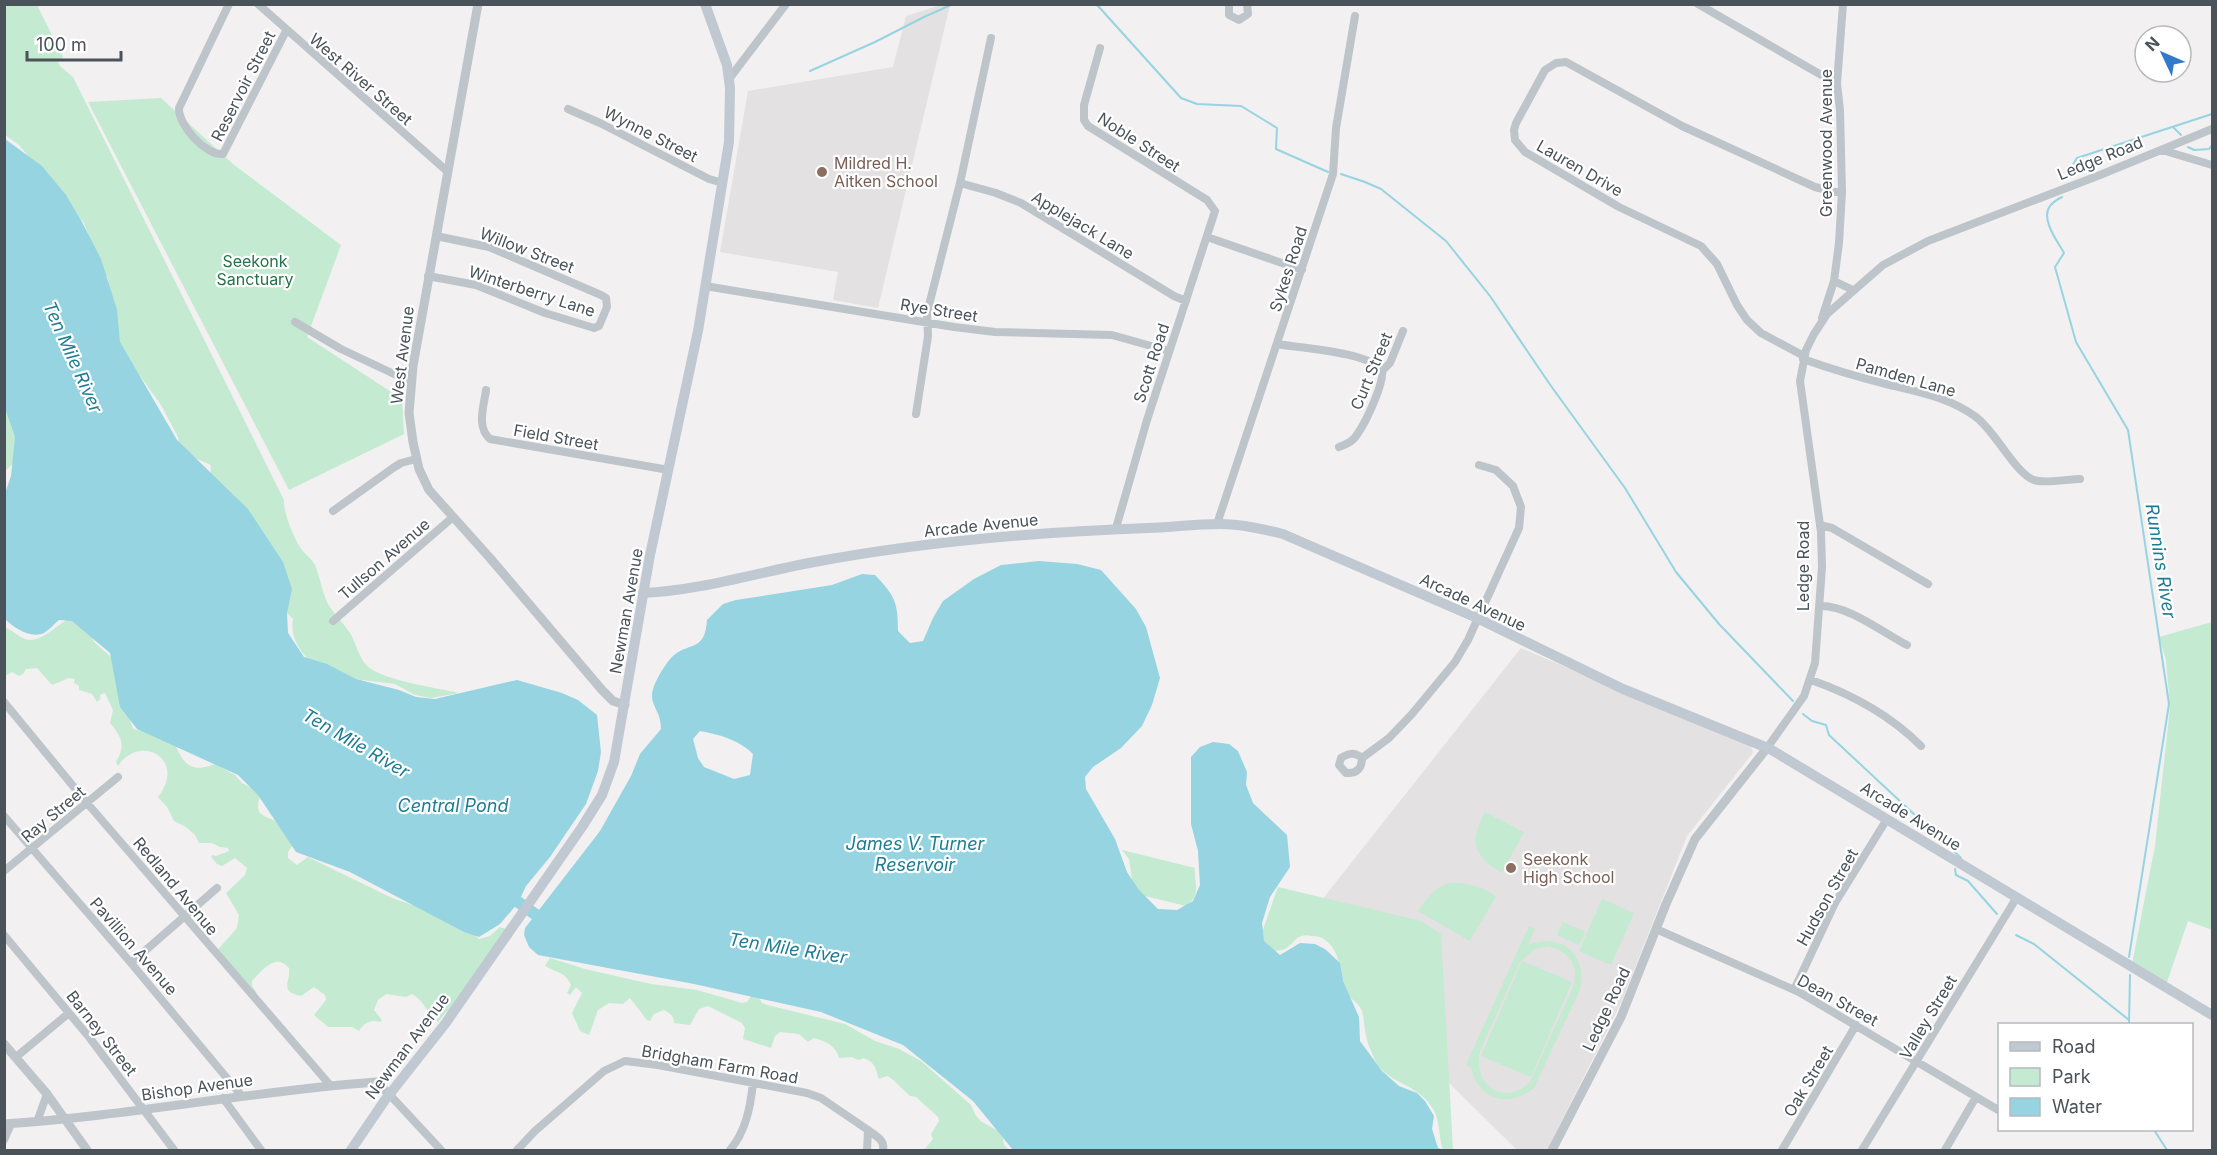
<svg xmlns="http://www.w3.org/2000/svg" width="2217" height="1155" viewBox="0 0 2217 1155" font-family="Inter,sans-serif">
<style>
.education{fill:#e3e1e1}
.green{fill:#c4ead1;fill-rule:evenodd}
.water{fill:#96d4e1;fill-rule:evenodd}
.lines{fill:none;stroke-linecap:round;stroke-linejoin:round}
.stream{stroke:#96d4e1;stroke-width:2}
.river{stroke:#96d4e1;stroke-width:12}
.minor{stroke:#bdc4ca;stroke-width:8}
.tertiary{stroke:#bdc4ca;stroke-width:9}
.secondary{stroke:#c0c8d1;stroke-width:10}
.education-dot{fill:#8d6e63;stroke:#fff;stroke-width:2}
.labels{text-anchor:middle;dominant-baseline:central;stroke-width:4.5;stroke-linejoin:round;paint-order:stroke}
.street-label{font-size:16px;fill:#4a535a;stroke:#fff}
.education-label{font-size:16px;fill:#785e54;stroke:#fff;text-anchor:start}
.park-label{font-size:16px;fill:#237348;stroke:#fff}
.water-label{font-size:18px;font-style:italic;fill:#1d7d92;stroke:#fff}
</style>
<rect width="100%" height="100%" fill="#f2f0f0"/>
<path class="education" d="M941,5H950L878,308L833,300L838,272L720,252L748,91L893,67L906,16Z
M1521,648L1750,746L1752,749L1753,753L1744,764L1687,836L1621,1003L1547,1150H1517L1442,1076L1432,928L1321,901Z"/>
<path class="green" d="M5,5H37L63,57L58,62L60,66L73,77L284,500C283,512 295,542 303,551C307,556 312,559 315,565C320,578 322,591 328,604C334,614 344,624 350,633C356,643 359,658 367,666C382,680 437,688 459,693L431,698L415,695L395,684L346,678L339,670C334,668 330,670 325,669C305,663 289,639 293,619L285,611L210,480L211,465L179,451L178,437L161,405L130,362L118,340L108,278L101,269L84,223L19,145L5,135Z
M161,98L233,164L341,245L307,337L402,399L404,434L289,490L88,102Z
M5,394L11,397L18,459L5,471Z
M68,619L81,620L89,629L94,642L112,658L133,729L157,734L175,744C184,766 192,773 215,764L235,775L242,783L261,793C252,819 265,813 280,824C286,828 290,839 293,845L288,852V858L297,865L308,857L312,859L392,898L421,908L472,933L479,939L490,936L500,927L509,930L452,1019L447,1011L438,1022C427,1014 425,1001 412,994L406,997L386,994L378,1000L374,1010L382,1020L380,1022C371,1019 364,1023 359,1031L352,1027H328L314,1015L326,1000L325,995L314,987L301,996C278,991 291,982 289,968C276,952 262,970 252,981V986L257,993L251,994L215,953L237,928L239,915L226,893L245,875L247,868L235,858L222,866L217,864L211,857L212,855L216,856L229,851L228,848L220,847L212,843H199L195,835L186,827L174,821L167,807L158,797C188,758 139,733 118,766L116,762C126,746 122,737 110,723L113,710L105,693L100,695V699L97,702L92,694L79,690V686L74,683L75,679L69,678L52,685L37,668L26,669L23,674L19,676L12,672L5,676L4,627C12,630 19,637 25,639C40,644 56,626 68,619Z
M2212,622V930L2188,921L2165,988L2131,969L2155,846L2170,707L2166,660L2159,637Z
M1485,812L1524,832L1502,873C1473,856 1469,842 1485,812Z
M1122,850L1195,868C1193,882 1203,893 1186,906L1141,895L1132,880L1129,859Z
M1448,883C1466,882 1481,887 1496,896L1470,941L1418,911C1427,899 1434,888 1448,883Z
M1278,887L1421,921L1441,934L1453,1150H1443C1438,1135 1441,1119 1431,1106C1417,1084 1385,1082 1375,1060C1371,1051 1366,1040 1365,1030C1364,1024 1364,1017 1362,1011C1360,1004 1352,1001 1348,994C1337,976 1344,954 1325,940C1322,937 1317,936 1312,936C1289,931 1297,955 1269,950L1262,938V932Z
M1602,899L1634,913L1611,965L1579,951Z
M1563,922L1585,932L1579,945L1557,935Z
M1529,926L1535,929L1528,945C1562,932 1588,955 1580,990L1534,1088C1508,1108 1479,1101 1471,1067L1466,1065ZM1547,946L1557,949L1565,954L1571,960L1575,970V979L1573,987L1530,1082C1505,1107 1472,1086 1480,1051L1520,962L1535,949Z
M550,958L585,969L651,984L697,990L742,1003L747,1002L752,995L759,997L762,1003L767,1005L845,1024L875,1041L899,1049L921,1061L971,1105L976,1116L982,1122L1002,1133L1004,1145L1009,1150H924L933,1139L931,1134L939,1121L938,1117L916,1097L910,1096L891,1078L887,1076L879,1079C875,1068 876,1063 864,1058L858,1060L852,1057L839,1058C836,1046 826,1041 814,1038L808,1042L799,1034L780,1032L775,1036L771,1048L743,1039L745,1028L742,1023L708,1006L699,1009L690,1025L674,1023C674,1016 670,1013 664,1010L654,1014L650,1021L647,1020L630,998L623,1004L609,1003L598,1010L589,1035L580,1031L572,1013L582,993L576,987L570,995L567,993L571,985C566,972 555,972 545,966Z
M1522,961L1572,982L1531,1077L1481,1056Z"/>
<path class="water" d="M5,139L42,166L66,195L82,222L101,259L108,281L117,310L120,342L177,440L248,509L283,562L292,589L287,613L288,633L304,657L327,664L356,679L399,690L416,697L435,699L517,680L562,693L578,700L597,715L601,752L598,771L586,804L550,857L526,886L518,903L500,924L479,937L464,932L350,872L296,852L258,795L238,775L137,729L120,707L110,653L72,621L59,620C54,624 49,630 44,633C31,639 14,628 5,619V493L11,476L15,437L4,405Z
M1039,561L1077,564L1101,570L1136,609L1146,627L1160,678L1152,705L1142,726L1121,748L1093,767L1085,777L1086,789L1115,839L1127,872L1139,890L1158,909L1177,910L1193,901L1200,885L1198,851L1191,824V757L1200,747L1213,742L1229,744L1238,751L1247,772L1246,785L1253,803L1287,835L1290,867L1270,897L1262,923L1264,941L1280,955L1300,943L1315,944L1325,949L1340,963L1343,981L1359,1017L1360,1041L1382,1071L1399,1086L1417,1093L1425,1101L1434,1116L1432,1129L1438,1148L1444,1150H1013L973,1101L903,1045L821,1012L694,984L538,955L529,947L524,935L525,928L600,831L631,776L640,754L661,729C661,713 653,708 652,697C651,686 666,662 674,655C691,642 705,651 707,620L723,604L736,600L832,585L862,574L875,575C895,596 898,602 898,631L910,643L923,641L933,618L943,601L974,579L1001,565ZM700,731C720,735 738,739 753,754L750,775L734,779L704,767L698,758L693,739Z"/>
<g class="lines">
<path class="stream" d="M1095,4L1099,7L1181,98L1197,104L1241,106L1277,128L1276,149L1328,172
M810,71L875,42L924,17L953,4
M2173,127L2181,135
M2188,147L2194,150L2209,149L2212,145
M1341,174L1365,182L1381,189L1446,241L1490,296L1551,386L1625,488L1676,572L1719,624L1793,701
M2063,181L2077,158L2212,114
M2062,197C2058,199 2053,202 2050,206C2040,219 2058,242 2064,253L2055,267L2076,342L2128,430L2169,704L2129,957
M1803,714L1812,721L1826,725L1829,735L1961,858
M1955,869L1956,875L1968,881L1997,914
M2016,935L2034,944L2129,1020
M2129,1024L2130,975
M2154,1130L2167,1150"/>
<path class="river" d="M507,894L546,922"/>
<path class="minor" d="M229,4L179,108C178,125 206,156 223,154L286,31
M258,4L448,172
M1229,4V15L1239,20L1248,14L1247,4
M1698,4L1837,84
M1100,48L1084,105V120L1088,126L1207,200L1215,211L1147,420L1116,528
M729,79L786,4
M568,109L600,123L709,179L723,183
M2162,150L2212,165
M960,183L996,193L1021,203L1174,296L1186,301
M1207,237L1302,270
M428,276L476,285L545,313L594,328L599,326L607,307L606,298L601,295L489,247L436,236
M1834,281L1853,290
M705,286L954,327L995,332L1112,335L1169,351
M1822,318L1834,281L1839,243L1842,192L1840,110L1837,84L1843,4
M295,322L341,349L411,382
M1277,344C1299,348 1371,352 1382,371
M1804,356L1761,333L1747,320L1737,305L1717,264L1701,246L1619,207L1525,152L1515,140L1514,130L1516,123L1545,70L1556,63L1566,62L1682,126L1815,187L1835,192H1842
M1803,359C1831,369 1858,377 1886,384C1918,392 1949,397 1976,417C1995,431 2016,474 2034,480C2044,484 2068,479 2080,479
M486,390C484,406 476,427 490,439L669,470
M916,414L928,336L927,313L960,183L991,38
M1339,447C1347,444 1354,441 1358,433C1366,422 1384,383 1382,371L1390,363L1403,331
M333,511L393,468L401,463L416,459
M1217,524L1333,174L1336,128L1355,16
M1820,525L1832,528L1928,584
M1820,606C1848,605 1882,632 1907,645
M333,621L453,517
M1811,680C1851,694 1891,716 1921,746
M4,702L87,803L330,1085
M1767,748L1804,696L1815,663L1822,567L1821,532L1800,381L1806,350L1814,334L1827,314L1883,265L1928,241L2100,175L2212,129
M1362,758C1354,752 1349,753 1341,758L1339,765L1346,773C1357,774 1362,768 1362,758L1389,738L1412,714L1455,662L1468,640L1519,528L1521,507L1513,486L1496,470L1479,465
M4,816L131,963L241,1095
M4,871L118,777
M1656,929L1799,992L2000,1111
M4,935L89,1037L174,1150
M131,963L217,888
M1794,990L1835,903L1887,819
M16,1057L69,1013
M389,1094L441,1150
M223,1098L261,1150
M37,1122L47,1094
M4,1140L11,1124
M517,1150L535,1131L604,1071L625,1061L658,1065L807,1093L821,1098L868,1130
M730,1150C746,1131 750,1108 753,1084
M867,1150L868,1130C876,1136 885,1140 883,1150
M1782,1150L1856,1025
M1862,1150L2017,897
M1945,1150L1976,1097"/>
<path class="tertiary" d="M478,4L413,366L409,413L413,442L419,469L429,490L490,558L602,690L613,701L625,705
M4,1044L47,1094L87,1150
M4,1124C129,1116 251,1091 376,1082L389,1094
M1552,1150L1621,1017L1666,904L1695,839L1767,748"/>
<path class="secondary" d="M643,593C697,591 756,573 809,563C920,542 1035,532 1148,528C1172,527 1196,524 1221,524C1242,524 1263,529 1283,534L1477,618L1623,689L1770,749L2212,1015
M351,1150L385,1100L445,1024L582,827L602,795L614,762L650,555L698,331L729,142L730,88L727,65L705,4"/>
</g>
<g class="education-dot">
<circle cx="822" cy="172" r="6"/>
<circle cx="1511" cy="868" r="6"/>
</g>
<g class="labels">
<g class="street-label">
<text transform="translate(361 79) rotate(41)">West River Street</text>
<text transform="translate(243 86) rotate(-63)">Reservoir Street</text>
<text transform="translate(651 134) rotate(27)">Wynne Street</text>
<text transform="translate(1139 142) rotate(33)">Noble Street</text>
<text transform="translate(1826 143) rotate(-90)">Greenwood Avenue</text>
<text transform="translate(2100 158) rotate(-22)">Ledge Road</text>
<text transform="translate(1580 168) rotate(30)">Lauren Drive</text>
<text transform="translate(1083 225) rotate(31)">Applejack Lane</text>
<text transform="translate(527 250) rotate(21)">Willow Street</text>
<text transform="translate(1288 269) rotate(-72)">Sykes Road</text>
<text transform="translate(532 291) rotate(18)">Winterberry Lane</text>
<text transform="translate(939 310) rotate(9)">Rye Street</text>
<text transform="translate(402 355) rotate(-83)">West Avenue</text>
<text transform="translate(1151 363) rotate(-72)">Scott Road</text>
<text transform="translate(1371 371) rotate(-67)">Curt Street</text>
<text transform="translate(1906 377) rotate(16)">Pamden Lane</text>
<text transform="translate(556 437) rotate(10)">Field Street</text>
<text transform="translate(981 525) rotate(-6)">Arcade Avenue</text>
<text transform="translate(384 559) rotate(-41)">Tullson Avenue</text>
<text transform="translate(1803 566) rotate(-90)">Ledge Road</text>
<text transform="translate(1473 602) rotate(25)">Arcade Avenue</text>
<text transform="translate(626 611) rotate(-80)">Newman Avenue</text>
<text transform="translate(53 814) rotate(-40)">Ray Street</text>
<text transform="translate(1911 816) rotate(32)">Arcade Avenue</text>
<text transform="translate(176 886) rotate(50)">Redland Avenue</text>
<text transform="translate(1827 897) rotate(-61)">Hudson Street</text>
<text transform="translate(134 946) rotate(49)">Pavillion Avenue</text>
<text transform="translate(1838 1000) rotate(29)">Dean Street</text>
<text transform="translate(1606 1009) rotate(-65)">Ledge Road</text>
<text transform="translate(1928 1017) rotate(-59)">Valley Street</text>
<text transform="translate(102 1033) rotate(52)">Barney Street</text>
<text transform="translate(407 1046) rotate(-53)">Newman Avenue</text>
<text transform="translate(720 1064) rotate(10)">Bridgham Farm Road</text>
<text transform="translate(1808 1081) rotate(-59)">Oak Street</text>
<text transform="translate(197 1087) rotate(-8)">Bishop Avenue</text>
</g>
<g class="education-label">
<text x="834" y="163">Mildred H.<tspan x="834" dy="18">Aitken School</tspan></text>
<text x="1523" y="859">Seekonk<tspan x="1523" dy="18">High School</tspan></text>
</g>
<g class="park-label">
<text x="255" y="261">Seekonk<tspan x="255" dy="18">Sanctuary</tspan></text>
</g>
<g class="water-label">
<text transform="translate(73 357) rotate(66)">Ten Mile River</text>
<text transform="translate(2161 561) rotate(81)">Runnins River</text>
<text transform="translate(356 743) rotate(30)">Ten Mile River</text>
<text x="453" y="805">Central Pond</text>
<text x="915" y="843">James V. Turner<tspan x="915" dy="21">Reservoir</tspan></text>
<text transform="translate(788 948) rotate(9)">Ten Mile River</text>
</g>
</g>
<rect width="2217" height="1155" fill="none" stroke="#4a535a" stroke-width="12"/>
<rect x="1998" y="1023" width="195" height="108" fill="#ffffff" stroke="#b7babd" stroke-width="1.5"/>
<rect x="2010" y="1042" width="30" height="9" fill="#c0c8d1" stroke="#b7babd" stroke-width="1.5"/>
<text x="2052" y="1053" font-size="18" fill="#4a535a">Road</text>
<rect x="2010" y="1068" width="30" height="18" fill="#c4ead1" stroke="#b7babd" stroke-width="1.5"/>
<text x="2052" y="1083" font-size="18" fill="#4a535a">Park</text>
<rect x="2010" y="1098" width="30" height="18" fill="#96d4e1" stroke="#b7babd" stroke-width="1.5"/>
<text x="2052" y="1113" font-size="18" fill="#4a535a">Water</text>
<g transform="translate(2163 54) rotate(314)"><circle r="28" fill="#ffffff" stroke="#b7babd" stroke-width="1.5"/>
<path d="M0-4.5L10 22L0 15L-10 22Z" fill="#3079cb"/>
<text y="-9" font-size="16" font-weight="bold" text-anchor="middle" fill="#4a535a">N</text>
</g>
<path d="M27 51v9h94v-9" fill="none" stroke="#4a535a" stroke-width="3"/>
<text x="36" y="51" font-size="18" fill="#4a535a" stroke="#ffffff" stroke-width="4.5" paint-order="stroke">100 m</text>
</svg>
